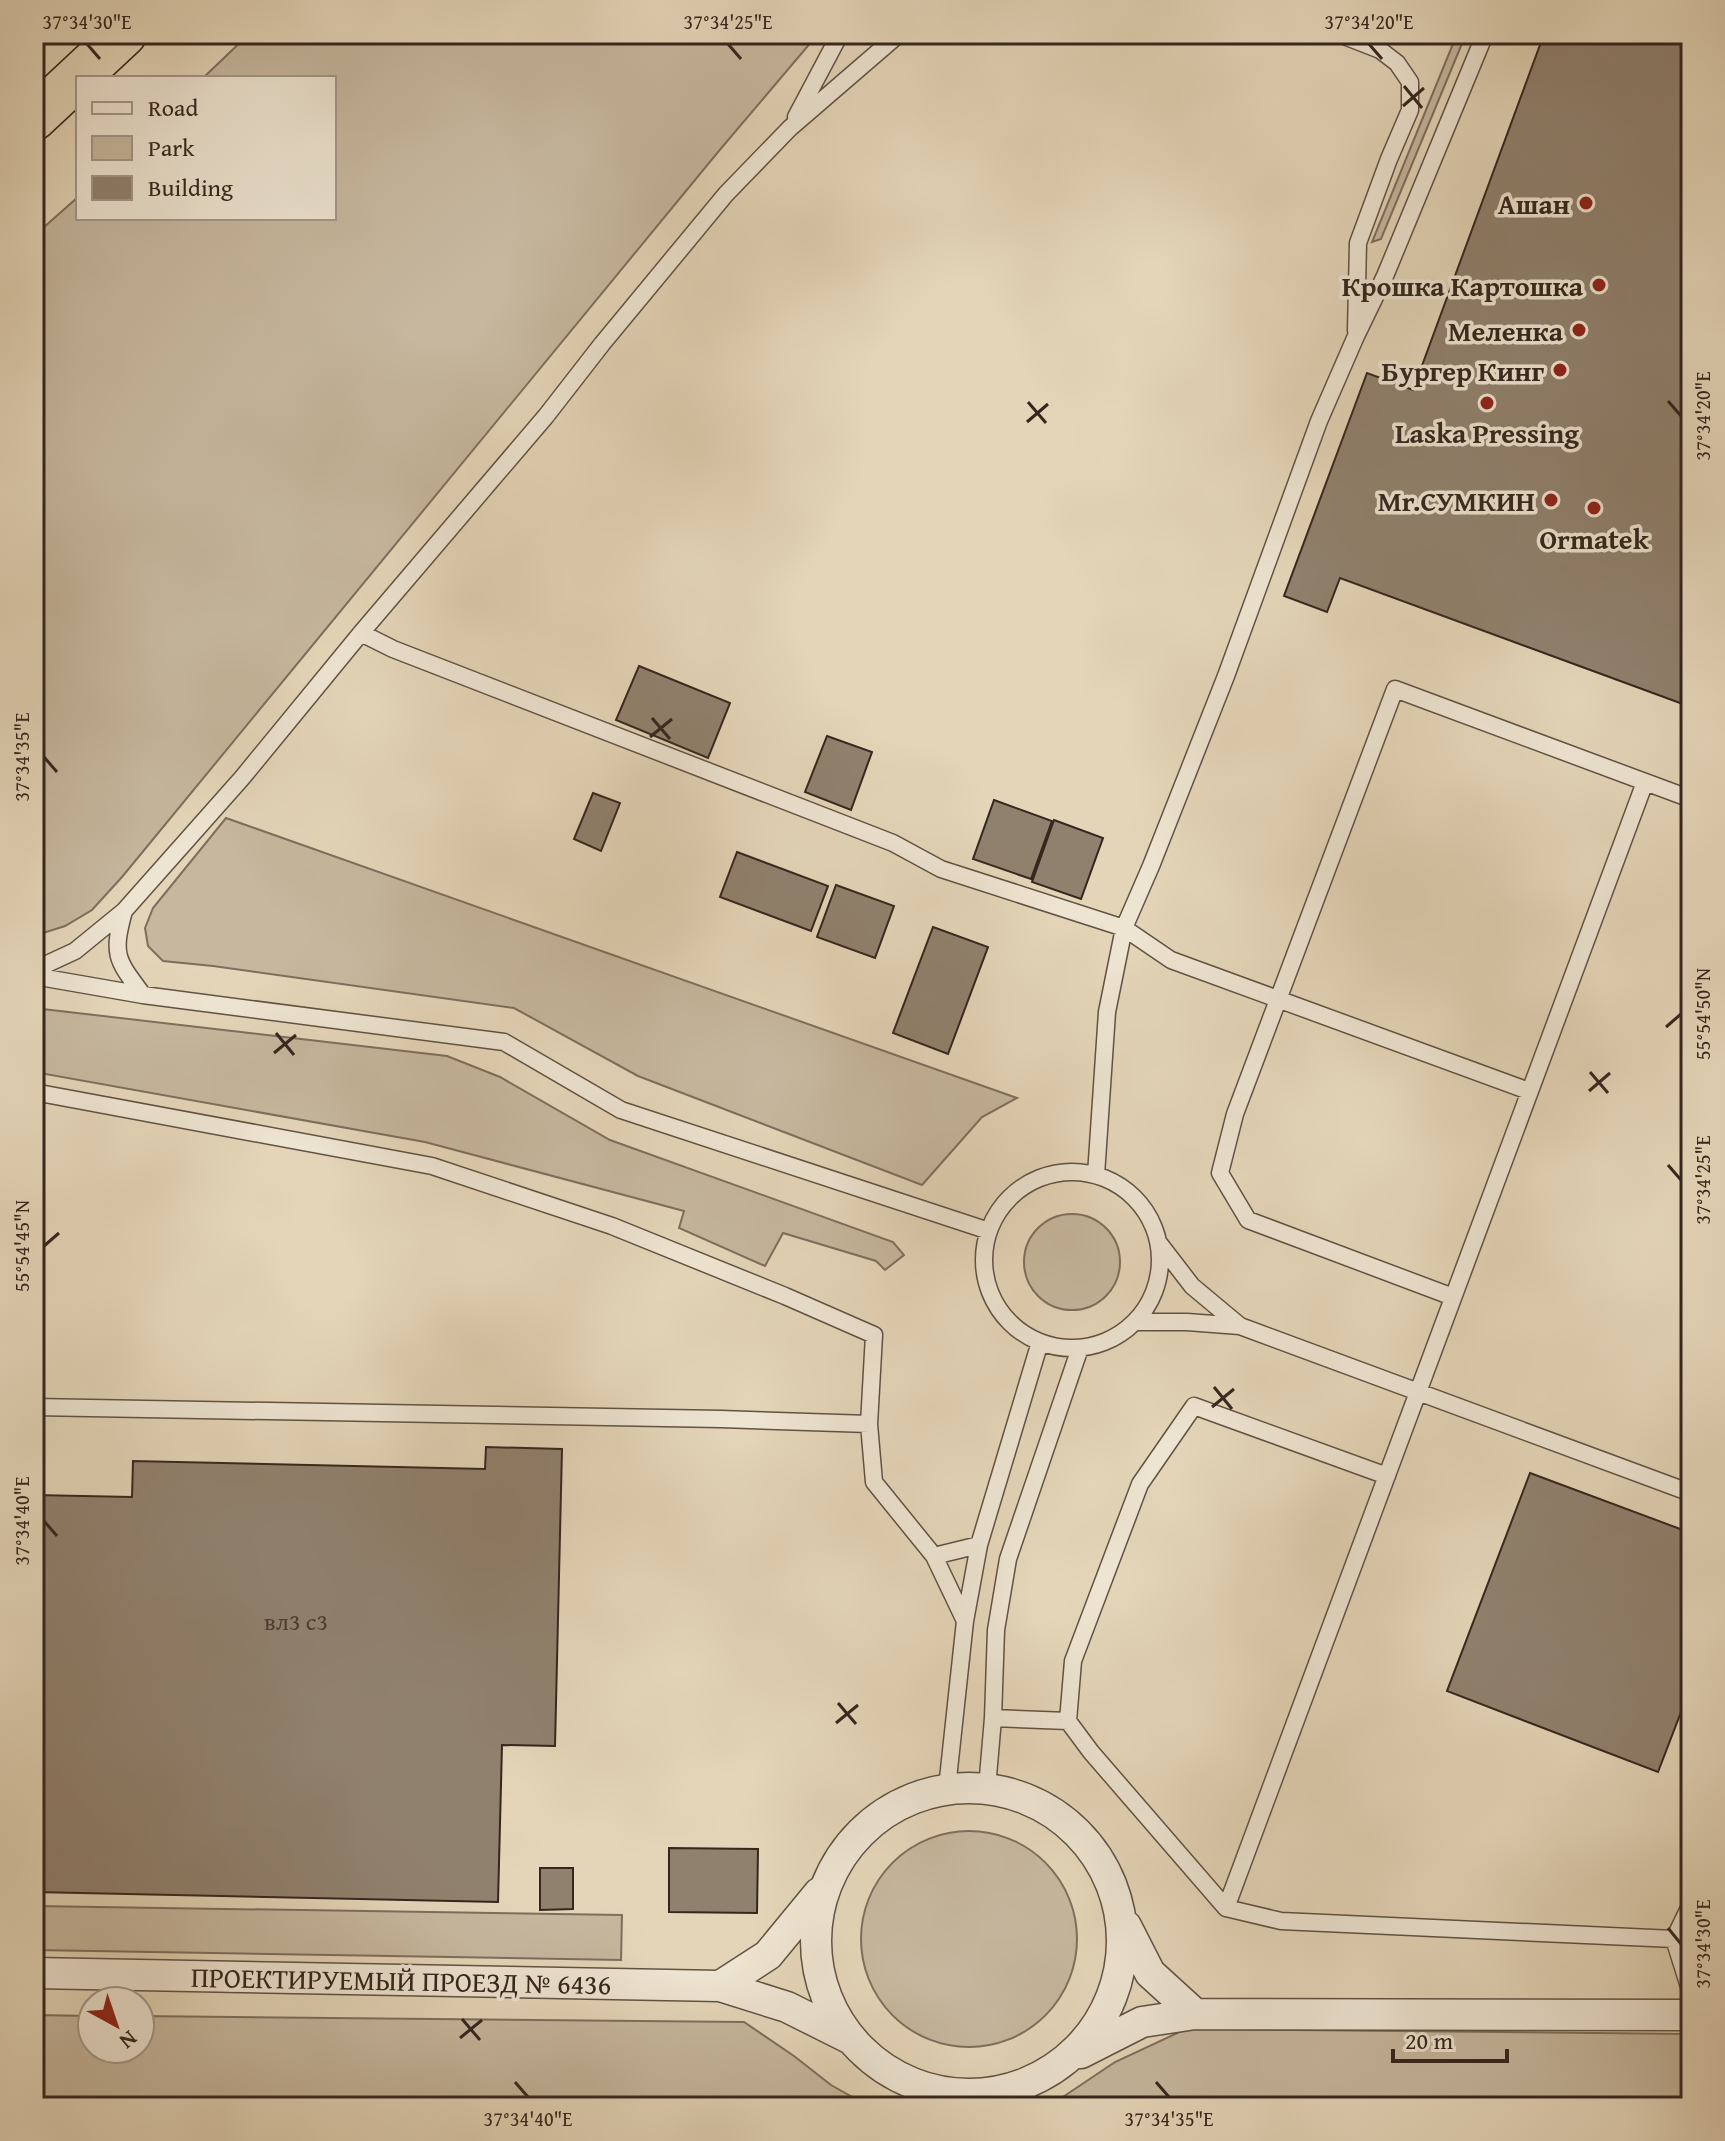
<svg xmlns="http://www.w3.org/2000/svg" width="1725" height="2141" viewBox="0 0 1725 2141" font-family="'Gentium Book Plus',serif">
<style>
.green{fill:#c6b79e;stroke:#7e6e5e;stroke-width:2}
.building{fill:#90816e;stroke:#35261e;stroke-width:2}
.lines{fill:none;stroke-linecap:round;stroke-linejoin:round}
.lane-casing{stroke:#615244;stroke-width:19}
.street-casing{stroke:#615244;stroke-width:33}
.highway-casing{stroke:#35261e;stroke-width:47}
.lane{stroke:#ede4d1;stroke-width:16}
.street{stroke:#ede4d1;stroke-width:30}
.highway{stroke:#e4d5b8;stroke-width:44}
.ticks{fill:none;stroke:#35261e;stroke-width:3}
.poi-dot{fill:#8f2418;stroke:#ede4d1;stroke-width:3}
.labels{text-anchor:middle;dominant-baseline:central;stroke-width:7;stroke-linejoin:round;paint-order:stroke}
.number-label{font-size:24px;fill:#4c3d32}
.poi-label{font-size:28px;font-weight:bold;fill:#35261e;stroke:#ede4d1;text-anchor:end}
.street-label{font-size:28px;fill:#35261e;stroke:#ede4d1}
.neatline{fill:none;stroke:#35261e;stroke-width:3}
.ticks-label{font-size:20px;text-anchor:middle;fill:#35261e}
</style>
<rect width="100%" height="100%" fill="#e4d5b8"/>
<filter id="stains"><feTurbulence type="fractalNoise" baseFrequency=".0025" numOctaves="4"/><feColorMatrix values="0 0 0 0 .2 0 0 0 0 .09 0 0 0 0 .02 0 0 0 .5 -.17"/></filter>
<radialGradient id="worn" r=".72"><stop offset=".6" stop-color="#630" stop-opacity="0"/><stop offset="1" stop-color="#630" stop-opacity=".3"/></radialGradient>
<path class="green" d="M249,34H818L718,152L122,877L92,910L65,926L34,936V236L78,197V218H334V78H203Z
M1457,34H1466L1381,239L1372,242Z
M226,818L1017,1098L982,1117L922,1185L638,1076L514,1008L213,966L163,961L148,946L145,928L153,908Z
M34,1008L447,1056L500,1077L610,1140L893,1242L904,1255L885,1270L876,1261L783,1233L765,1266L679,1228L684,1211L425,1142L34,1072Z
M1024 1262a48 48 0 1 1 96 0a48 48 0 1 1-96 0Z
M861 1939a108 108 0 1 1 216 0a108 108 0 1 1-216 0Z
M34,1906L622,1915L621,1960L34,1950Z
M34,2015L92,2016V2049H140V2016L744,2022L794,2056L831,2085L870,2107H34Z
M1186,2029L1691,2034V2107H1048L1115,2062Z"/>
<path class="building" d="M1544,34H1691V707L1340,578L1327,612L1284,596L1367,373L1413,390Z
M639,666L730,703L708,758L616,720Z
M827,736L872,752L851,810L805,792Z
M593,793L620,803L601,851L574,839Z
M994,800L1052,821L1031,879L973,859Z
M1054,820L1103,838L1081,899L1032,882Z
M737,852L828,886L811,931L720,897Z
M836,885L894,906L875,958L817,937Z
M933,927L988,947L948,1054L893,1033Z
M486,1447L562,1449L555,1746L502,1745L498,1902L34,1892V1495L132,1497L133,1461L485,1469Z
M1530,1473L1691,1533V1686L1658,1772L1447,1691Z
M669,1848L758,1849L757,1913L669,1912Z
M540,1868H573V1909L540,1910Z"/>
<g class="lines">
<defs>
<path id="lane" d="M1339,34L1380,50L1397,63L1410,82V110L1389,159L1358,243L1356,331
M796,117L840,34
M361,633L393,649L893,843L941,869L1124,928L1171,960L1529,1091
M124,911C112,955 116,959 143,995
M34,970L75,951L124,911L242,778L361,633L546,416L602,344L726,194L790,128L899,34
M34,976L143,995L504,1042L621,1110L989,1231
M34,1092L432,1166L612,1226L785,1296L874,1335L869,1424
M984 1260a88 88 0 1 1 176 0a88 88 0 1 1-176 0Z
M1096,1175L1107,1012L1124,928L1151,866L1226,676L1319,421L1356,336L1385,276L1485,34
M1159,1243L1192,1286L1240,1326
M1453,1297L1248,1220L1220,1173L1235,1114L1395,689L1691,799
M1135,1322H1187L1240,1326L1691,1493
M34,1407L721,1419L869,1424L874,1482L934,1556L965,1621
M1387,1476L1194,1406L1140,1484L1073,1661L1068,1721L1091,1752L1226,1908L1281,1921L1674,1939
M934,1556L979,1545
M993,1718L1068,1721
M947,1788L965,1621L979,1545L1040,1342
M987,1788L993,1718L996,1630L1008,1559L1080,1348
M1691,1904L1674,1939L1691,1993
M1226,1908L1645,782
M915,2086L928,2107
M1019,2107L1034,2081"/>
<path id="street" d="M816 1941a153 153 0 1 1 306 0a153 153 0 1 1-306 0Z
M1126,1926L1150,1973L1195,2014
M34,1973L720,1986L787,2007L849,2038
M720,1986L768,1955L819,1893
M1081,2053L1142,2022L1195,2014L1691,2015"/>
<path id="highway" d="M34,118L124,34"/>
</defs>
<use href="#lane" class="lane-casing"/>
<use href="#street" class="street-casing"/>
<use href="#highway" class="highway-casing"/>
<use href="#lane" class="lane"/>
<use href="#street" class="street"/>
<use href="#highway" class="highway"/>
</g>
<path class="ticks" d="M87,44L100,59M728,44L741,59M1369,44L1382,59M1404,86L1422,108M1403,106L1424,88M1668,401L1681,416M1028,402L1046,423M1027,422L1048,404M652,718L670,739M650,737L672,719M44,757L57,772M1666,1027L1681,1014M276,1033L294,1055M274,1053L296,1035M1590,1072L1608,1093M1589,1091L1610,1073M1668,1165L1681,1180M44,1246L59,1233M1214,1387L1232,1409M1212,1407L1234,1389M44,1521L57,1536M838,1703L856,1724M836,1723L858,1705M1668,1928L1681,1944M462,2019L480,2040M460,2038L482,2020M515,2082L528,2097M1156,2082L1169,2097"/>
<g class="poi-dot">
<circle cx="1586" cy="203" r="8"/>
<circle cx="1599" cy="285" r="8"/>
<circle cx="1579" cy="330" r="8"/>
<circle cx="1560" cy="370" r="8"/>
<circle cx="1487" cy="403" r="8"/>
<circle cx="1551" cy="500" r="8"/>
<circle cx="1594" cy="508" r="8"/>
</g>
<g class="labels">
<g class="number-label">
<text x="296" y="1621">вл3 с3</text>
</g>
<g class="poi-label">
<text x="1570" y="203">Ашан</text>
<text x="1583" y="285">Крошка Картошка</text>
<text x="1563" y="330">Меленка</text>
<text x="1544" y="370">Бургер Кинг</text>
<text x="1487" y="432" text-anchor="middle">Laska Pressing</text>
<text x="1535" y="500">Mr.СУМКИН</text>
<text x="1594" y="538" text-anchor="middle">Ormatek</text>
</g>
<g class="street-label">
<text transform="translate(401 1980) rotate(1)">ПРОЕКТИРУЕМЫЙ ПРОЕЗД № 6436</text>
</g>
</g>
<rect width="1725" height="2141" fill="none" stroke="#e4d5b8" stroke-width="88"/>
<rect x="76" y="76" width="260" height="144" fill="#ede4d1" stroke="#a39889" stroke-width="2"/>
<rect x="92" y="102" width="40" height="12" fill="#ede4d1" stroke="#a39889" stroke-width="2"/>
<text x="148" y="116" font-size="24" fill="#35261e">Road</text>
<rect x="92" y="136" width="40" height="24" fill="#c6b79e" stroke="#a39889" stroke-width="2"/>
<text x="148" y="156" font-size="24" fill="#35261e">Park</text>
<rect x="92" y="176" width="40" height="24" fill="#90816e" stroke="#a39889" stroke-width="2"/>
<text x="148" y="196" font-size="24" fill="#35261e">Building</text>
<g transform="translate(116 2025) rotate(140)"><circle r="38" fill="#ede4d1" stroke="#a39889" stroke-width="2"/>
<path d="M0-6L14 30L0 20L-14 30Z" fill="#8f2418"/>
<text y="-12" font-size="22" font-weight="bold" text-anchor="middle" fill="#35261e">N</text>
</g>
<path d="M1393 2049v12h114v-12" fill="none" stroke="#35261e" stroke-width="4"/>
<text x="1405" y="2049" font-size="24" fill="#35261e" stroke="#ede4d1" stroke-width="6" paint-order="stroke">20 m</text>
<rect x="44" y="44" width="1637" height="2053" class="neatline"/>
<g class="ticks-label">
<text x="87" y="29">37°34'30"E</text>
<text x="728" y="29">37°34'25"E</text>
<text x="1369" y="29">37°34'20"E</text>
<text transform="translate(1703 416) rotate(-90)" y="7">37°34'20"E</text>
<text transform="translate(22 757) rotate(-90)" y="7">37°34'35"E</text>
<text transform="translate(1703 1014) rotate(-90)" y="7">55°54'50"N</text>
<text transform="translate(1703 1180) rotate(-90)" y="7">37°34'25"E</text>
<text transform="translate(22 1246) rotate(-90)" y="7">55°54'45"N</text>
<text transform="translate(22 1521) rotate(-90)" y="7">37°34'40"E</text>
<text transform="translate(1703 1944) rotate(-90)" y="7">37°34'30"E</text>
<text x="528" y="2126">37°34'40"E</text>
<text x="1169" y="2126">37°34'35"E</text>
</g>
<rect width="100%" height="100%" filter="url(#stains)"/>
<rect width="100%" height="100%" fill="url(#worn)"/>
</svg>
